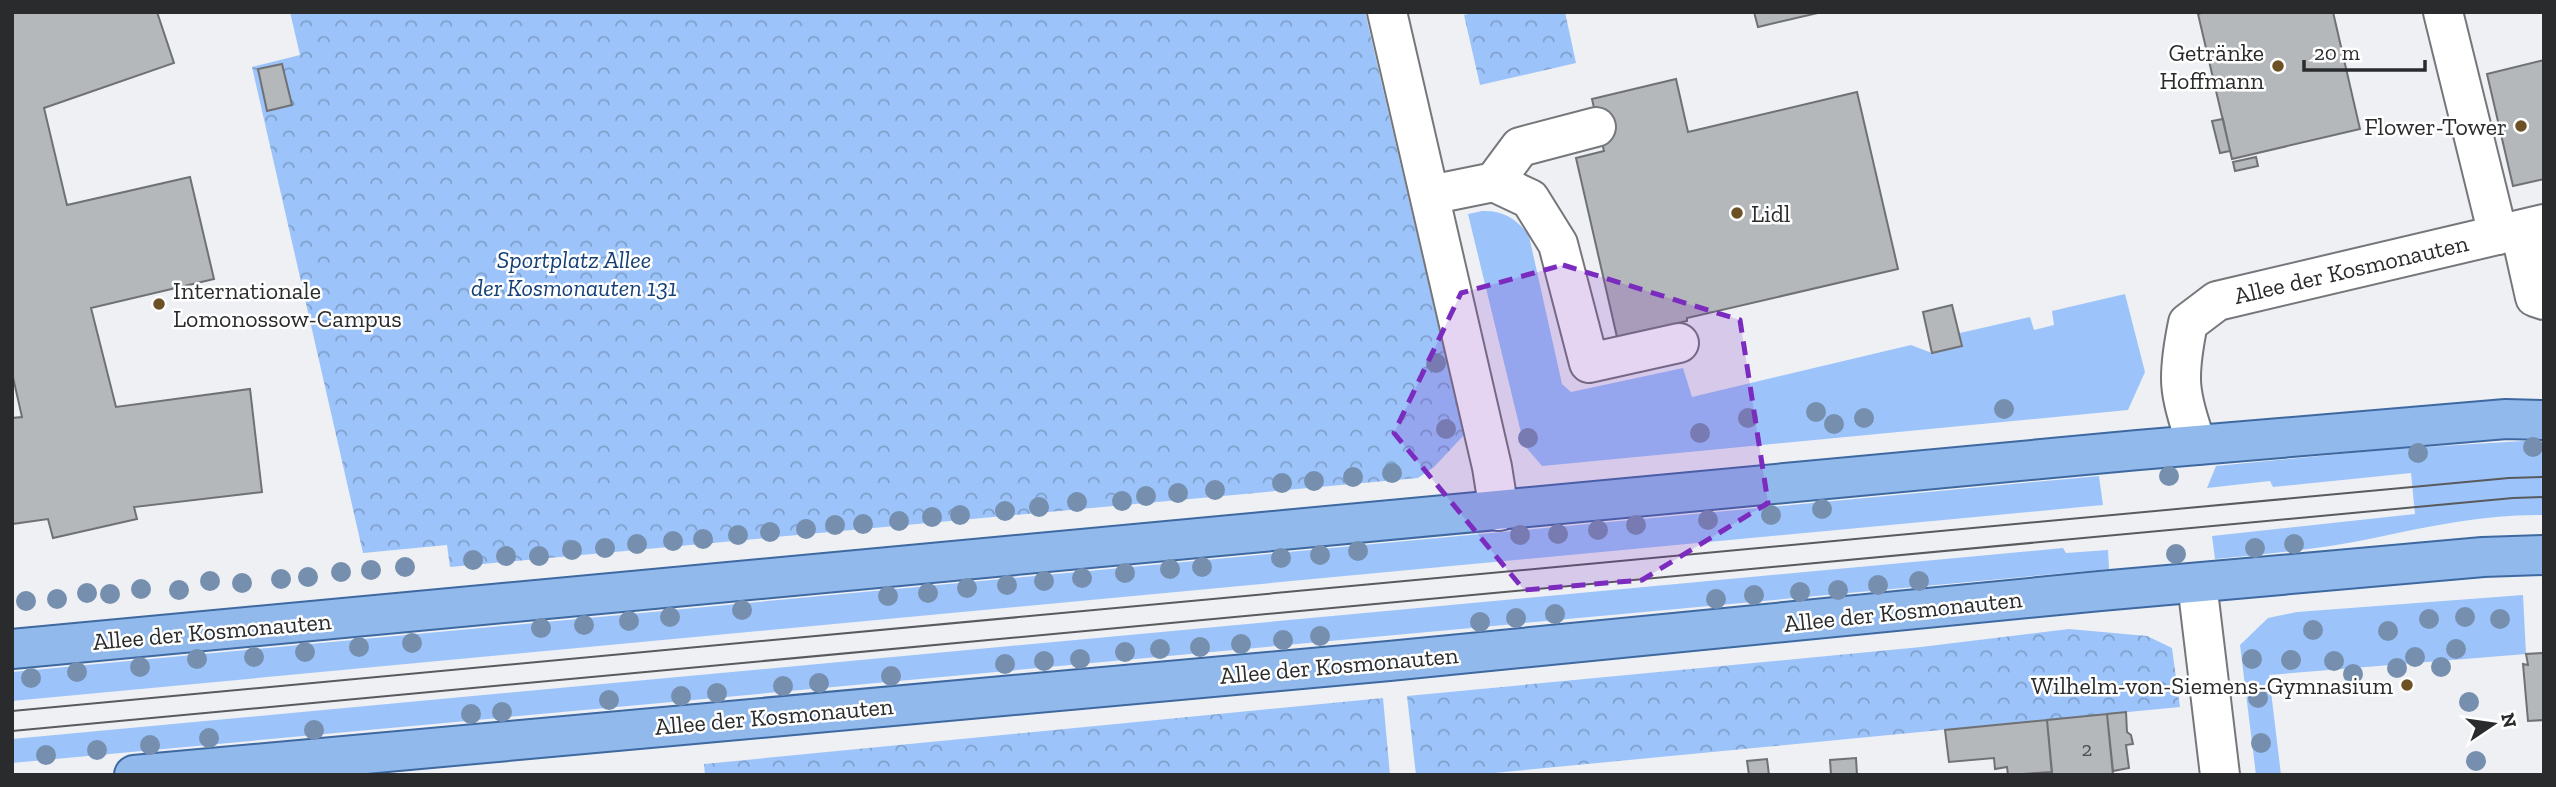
<svg xmlns="http://www.w3.org/2000/svg" width="2556" height="787" viewBox="0 0 2556 787" font-family="'Zilla Slab',serif">
<style>
.grass{fill:#9cc4fa}
.forest{fill:url(#forest-crowns)}
.building{fill:#b5b8bb;stroke:#6f7174;stroke-width:2}
.lines{fill:none;stroke-linecap:round;stroke-linejoin:round}
.minor-casing{stroke:#75777a;stroke-width:42}
.major-casing{stroke:#3e69a0;stroke-width:42}
.minor{stroke:#fff;stroke-width:38}
.major{stroke:#91b9ec;stroke-width:38}
.tram{stroke:#595a5c;stroke-width:2}
.tree{fill:#768faf}
.marked{fill:#7b2cbf;fill-opacity:0.2;stroke:#7b2cbf;stroke-width:5;stroke-dasharray:14 9;stroke-linejoin:round}
.poi-dot{fill:#6d5023;stroke:#fff;stroke-width:2.5}
.labels{text-anchor:middle;dominant-baseline:central;stroke-width:5;stroke-linejoin:round;paint-order:stroke}
.number-label{font-size:21px;fill:#4d4e50}
.poi-label{font-size:24px;fill:#2a2b2c;stroke:#fff;text-anchor:end}
.park-label{font-size:24px;font-style:italic;fill:#144076;stroke:#fff}
.street-label{font-size:24px;fill:#2a2b2c;stroke:#fff}
</style>
<defs>
<pattern id="forest-crowns" width="20" height="18" patternUnits="userSpaceOnUse" patternTransform="scale(1.75)"><rect width="20" height="18" fill="#9cc4fa"/><path d="M2 6a3 3 0 1 1 6 0M12 15a3 3 0 1 1 6 0" fill="none" stroke="#7f9fcb"/></pattern>
</defs>
<rect width="100%" height="100%" fill="#eef0f4"/>
<path class="grass" d="M1482,211C1502,210 1518,219 1529,236L1562,384L1571,392L1683,368L1692,397L1911,345L1932,353L1962,346L1960,333L2030,317L2034,330L2054,325L2052,311L2125,294L2145,372L2128,410L1542,466L1524,445L1468,214Z
M2523,441H2544V515C2486,514 2430,526 2374,538C2322,549 2268,554 2215,559L2212,536L2415,514L2411,473L2273,487L2270,481L2207,488L2216,466L2392,449Z
M2099,476L2103,505L12,701V672Z
M2063,548L2066,553L2108,550L2109,569L12,763V739Z
M2523,595L2526,654L2269,675L2281,775H2256L2240,645L2268,618L2297,612Z"/>
<path class="forest" d="M290,12H1365L1464,435L1434,467L1418,478L450,567L447,545L363,553L252,67L300,55Z
M1476,12H1565L1576,63L1480,85L1464,15Z
M2069,629L2147,636L2172,648L2180,707L1473,775H1416L1407,696L1921,647Z
M1383,698L1390,775H705L704,764Z"/>
<path class="building" d="M12,12H157L174,63L44,108L67,205L190,177L214,279L91,308L116,407L250,389L262,492L134,507L137,519L53,538L48,519L12,524V418L22,417L12,373Z
M1754,12H1822L1758,27Z
M2205,12H2333L2360,129L2232,159L2198,14Z
M2544,60V179L2513,186L2487,74Z
M282,64L292,105L267,111L258,69Z
M1676,79L1688,132L1857,92L1898,269L1687,318V321L1617,337L1576,158L1604,151L1592,99Z
M2223,119L2230,151L2220,153L2212,121Z
M2256,157L2258,166L2235,171L2233,162Z
M1952,305L1962,346L1932,353L1923,312Z
M2544,653V720L2528,721L2523,664L2528,665L2526,654Z
M2126,712L2127,732L2131,735L2133,744L2126,745L2129,768L2113,771L2107,714Z
M2107,714L2113,775H2052L2047,720Z
M2047,720L2052,772L2008,775L2007,767L1995,769L1994,758L1949,762L1945,730Z
M1856,758L1857,775H1831L1830,760Z
M1767,759L1769,775H1749L1747,761Z"/>
<g class="lines">
<defs>
<path id="minor" d="M1387,12L1492,467L1499,511
M2443,12L2498,235
M1494,182L1520,147L1596,127
M1430,195L1494,182L1530,199L1558,244L1589,363L1679,343
M2520,230L2535,297L2544,300
M2197,445C2178,393 2177,377 2188,323L2217,301L2544,224
M2197,583L2220,775"/>
<path id="major" d="M12,649L2138,450L2506,419L2544,420
M134,775L1389,661L2100,591L2483,557L2544,555"/>
</defs>
<use href="#minor" class="minor-casing"/>
<use href="#major" class="major-casing"/>
<use href="#minor" class="minor"/>
<use href="#major" class="major"/>
<path class="tram" d="M12,711L2509,478L2544,477
M12,731L2513,498L2544,497"/>
</g>
<g class="tree">
<circle cx="1436" cy="363" r="10"/>
<circle cx="2004" cy="409" r="10"/>
<circle cx="1816" cy="412" r="10"/>
<circle cx="1748" cy="418" r="10"/>
<circle cx="1864" cy="418" r="10"/>
<circle cx="1834" cy="424" r="10"/>
<circle cx="1446" cy="429" r="10"/>
<circle cx="1700" cy="433" r="10"/>
<circle cx="1528" cy="438" r="10"/>
<circle cx="2533" cy="447" r="10"/>
<circle cx="2418" cy="453" r="10"/>
<circle cx="1392" cy="473" r="10"/>
<circle cx="2169" cy="476" r="10"/>
<circle cx="1353" cy="477" r="10"/>
<circle cx="1314" cy="481" r="10"/>
<circle cx="1282" cy="483" r="10"/>
<circle cx="1215" cy="490" r="10"/>
<circle cx="1178" cy="493" r="10"/>
<circle cx="1146" cy="496" r="10"/>
<circle cx="1122" cy="501" r="10"/>
<circle cx="1077" cy="502" r="10"/>
<circle cx="1039" cy="507" r="10"/>
<circle cx="1822" cy="509" r="10"/>
<circle cx="1005" cy="511" r="10"/>
<circle cx="960" cy="515" r="10"/>
<circle cx="1771" cy="515" r="10"/>
<circle cx="932" cy="517" r="10"/>
<circle cx="1708" cy="520" r="10"/>
<circle cx="899" cy="521" r="10"/>
<circle cx="863" cy="524" r="10"/>
<circle cx="835" cy="525" r="10"/>
<circle cx="1636" cy="525" r="10"/>
<circle cx="806" cy="529" r="10"/>
<circle cx="1598" cy="530" r="10"/>
<circle cx="770" cy="532" r="10"/>
<circle cx="1558" cy="534" r="10"/>
<circle cx="738" cy="535" r="10"/>
<circle cx="1520" cy="535" r="10"/>
<circle cx="703" cy="539" r="10"/>
<circle cx="673" cy="541" r="10"/>
<circle cx="637" cy="544" r="10"/>
<circle cx="2294" cy="544" r="10"/>
<circle cx="605" cy="548" r="10"/>
<circle cx="2255" cy="548" r="10"/>
<circle cx="572" cy="550" r="10"/>
<circle cx="1358" cy="551" r="10"/>
<circle cx="2176" cy="554" r="10"/>
<circle cx="1320" cy="555" r="10"/>
<circle cx="506" cy="556" r="10"/>
<circle cx="539" cy="556" r="10"/>
<circle cx="1281" cy="558" r="10"/>
<circle cx="473" cy="560" r="10"/>
<circle cx="405" cy="567" r="10"/>
<circle cx="1202" cy="567" r="10"/>
<circle cx="1170" cy="569" r="10"/>
<circle cx="371" cy="570" r="10"/>
<circle cx="341" cy="572" r="10"/>
<circle cx="1125" cy="573" r="10"/>
<circle cx="308" cy="577" r="10"/>
<circle cx="1082" cy="578" r="10"/>
<circle cx="281" cy="579" r="10"/>
<circle cx="210" cy="581" r="10"/>
<circle cx="1044" cy="581" r="10"/>
<circle cx="1919" cy="581" r="10"/>
<circle cx="242" cy="583" r="10"/>
<circle cx="1007" cy="585" r="10"/>
<circle cx="1878" cy="585" r="10"/>
<circle cx="967" cy="588" r="10"/>
<circle cx="141" cy="589" r="10"/>
<circle cx="179" cy="590" r="10"/>
<circle cx="1838" cy="590" r="10"/>
<circle cx="1800" cy="592" r="10"/>
<circle cx="87" cy="593" r="10"/>
<circle cx="928" cy="593" r="10"/>
<circle cx="110" cy="594" r="10"/>
<circle cx="1754" cy="595" r="10"/>
<circle cx="888" cy="596" r="10"/>
<circle cx="57" cy="599" r="10"/>
<circle cx="1716" cy="599" r="10"/>
<circle cx="26" cy="601" r="10"/>
<circle cx="742" cy="610" r="10"/>
<circle cx="1555" cy="614" r="10"/>
<circle cx="670" cy="617" r="10"/>
<circle cx="2465" cy="617" r="10"/>
<circle cx="1516" cy="618" r="10"/>
<circle cx="2429" cy="619" r="10"/>
<circle cx="2500" cy="619" r="10"/>
<circle cx="629" cy="621" r="10"/>
<circle cx="1480" cy="622" r="10"/>
<circle cx="584" cy="625" r="10"/>
<circle cx="541" cy="628" r="10"/>
<circle cx="2313" cy="630" r="10"/>
<circle cx="2388" cy="631" r="10"/>
<circle cx="1320" cy="636" r="10"/>
<circle cx="1283" cy="640" r="10"/>
<circle cx="412" cy="643" r="10"/>
<circle cx="1241" cy="644" r="10"/>
<circle cx="359" cy="647" r="10"/>
<circle cx="1200" cy="647" r="10"/>
<circle cx="1160" cy="649" r="10"/>
<circle cx="2456" cy="649" r="10"/>
<circle cx="305" cy="652" r="10"/>
<circle cx="1125" cy="652" r="10"/>
<circle cx="254" cy="657" r="10"/>
<circle cx="2415" cy="657" r="10"/>
<circle cx="197" cy="659" r="10"/>
<circle cx="1080" cy="659" r="10"/>
<circle cx="2252" cy="659" r="10"/>
<circle cx="2291" cy="660" r="10"/>
<circle cx="1044" cy="661" r="10"/>
<circle cx="2334" cy="661" r="10"/>
<circle cx="1005" cy="664" r="10"/>
<circle cx="140" cy="667" r="10"/>
<circle cx="2441" cy="667" r="10"/>
<circle cx="2397" cy="668" r="10"/>
<circle cx="77" cy="672" r="10"/>
<circle cx="2353" cy="674" r="10"/>
<circle cx="891" cy="676" r="10"/>
<circle cx="31" cy="678" r="10"/>
<circle cx="819" cy="683" r="10"/>
<circle cx="783" cy="686" r="10"/>
<circle cx="717" cy="693" r="10"/>
<circle cx="681" cy="696" r="10"/>
<circle cx="2258" cy="698" r="10"/>
<circle cx="609" cy="700" r="10"/>
<circle cx="2469" cy="702" r="10"/>
<circle cx="502" cy="712" r="10"/>
<circle cx="471" cy="714" r="10"/>
<circle cx="314" cy="730" r="10"/>
<circle cx="209" cy="738" r="10"/>
<circle cx="2261" cy="743" r="10"/>
<circle cx="150" cy="745" r="10"/>
<circle cx="97" cy="750" r="10"/>
<circle cx="46" cy="755" r="10"/>
<circle cx="2476" cy="761" r="10"/>
</g>
<path class="marked" d="M1563,265L1740,320L1768,503L1642,580L1524,590L1394,433L1461,293Z"/>
<g class="poi-dot">
<circle cx="2278" cy="66" r="7"/>
<circle cx="2521" cy="126" r="7"/>
<circle cx="1737" cy="213" r="7"/>
<circle cx="159" cy="304" r="7"/>
<circle cx="2407" cy="685" r="7"/>
</g>
<g class="labels">
<g class="number-label">
<text x="2087" y="748">2</text>
</g>
<g class="poi-label">
<text x="2264" y="52">Getränke<tspan x="2264" dy="28">Hoffmann</tspan></text>
<text x="2507" y="126">Flower-Tower</text>
<text x="1751" y="213" text-anchor="start">Lidl</text>
<text x="173" y="290" text-anchor="start">Internationale<tspan x="173" dy="28">Lomonossow-Campus</tspan></text>
<text x="2393" y="685">Wilhelm-von-Siemens-Gymnasium</text>
</g>
<g class="park-label">
<text x="574" y="259">Sportplatz Allee<tspan x="574" dy="28">der Kosmonauten 131</tspan></text>
</g>
<g class="street-label">
<text transform="translate(2351 269) rotate(-13)">Allee der Kosmonauten</text>
<text transform="translate(1903 611) rotate(-6)">Allee der Kosmonauten</text>
<text transform="translate(212 631) rotate(-5)">Allee der Kosmonauten</text>
<text transform="translate(1339 665) rotate(-5)">Allee der Kosmonauten</text>
<text transform="translate(774 716) rotate(-5)">Allee der Kosmonauten</text>
</g>
</g>
<rect width="2556" height="787" fill="none" stroke="#2a2b2c" stroke-width="28"/>
<g transform="translate(2493 724) rotate(77)" stroke="#ffffff" stroke-width="5" paint-order="stroke">
<path d="M0-5L12 26L0 18L-12 26Z" fill="#2a2b2c"/>
<text y="-10" font-size="19" font-weight="bold" text-anchor="middle" fill="#2a2b2c">N</text>
</g>
<path d="M2304 60v10h121v-10" fill="none" stroke="#2a2b2c" stroke-width="3.5"/>
<text x="2314" y="60" font-size="21" fill="#2a2b2c" stroke="#ffffff" stroke-width="5" paint-order="stroke">20 m</text>
</svg>
